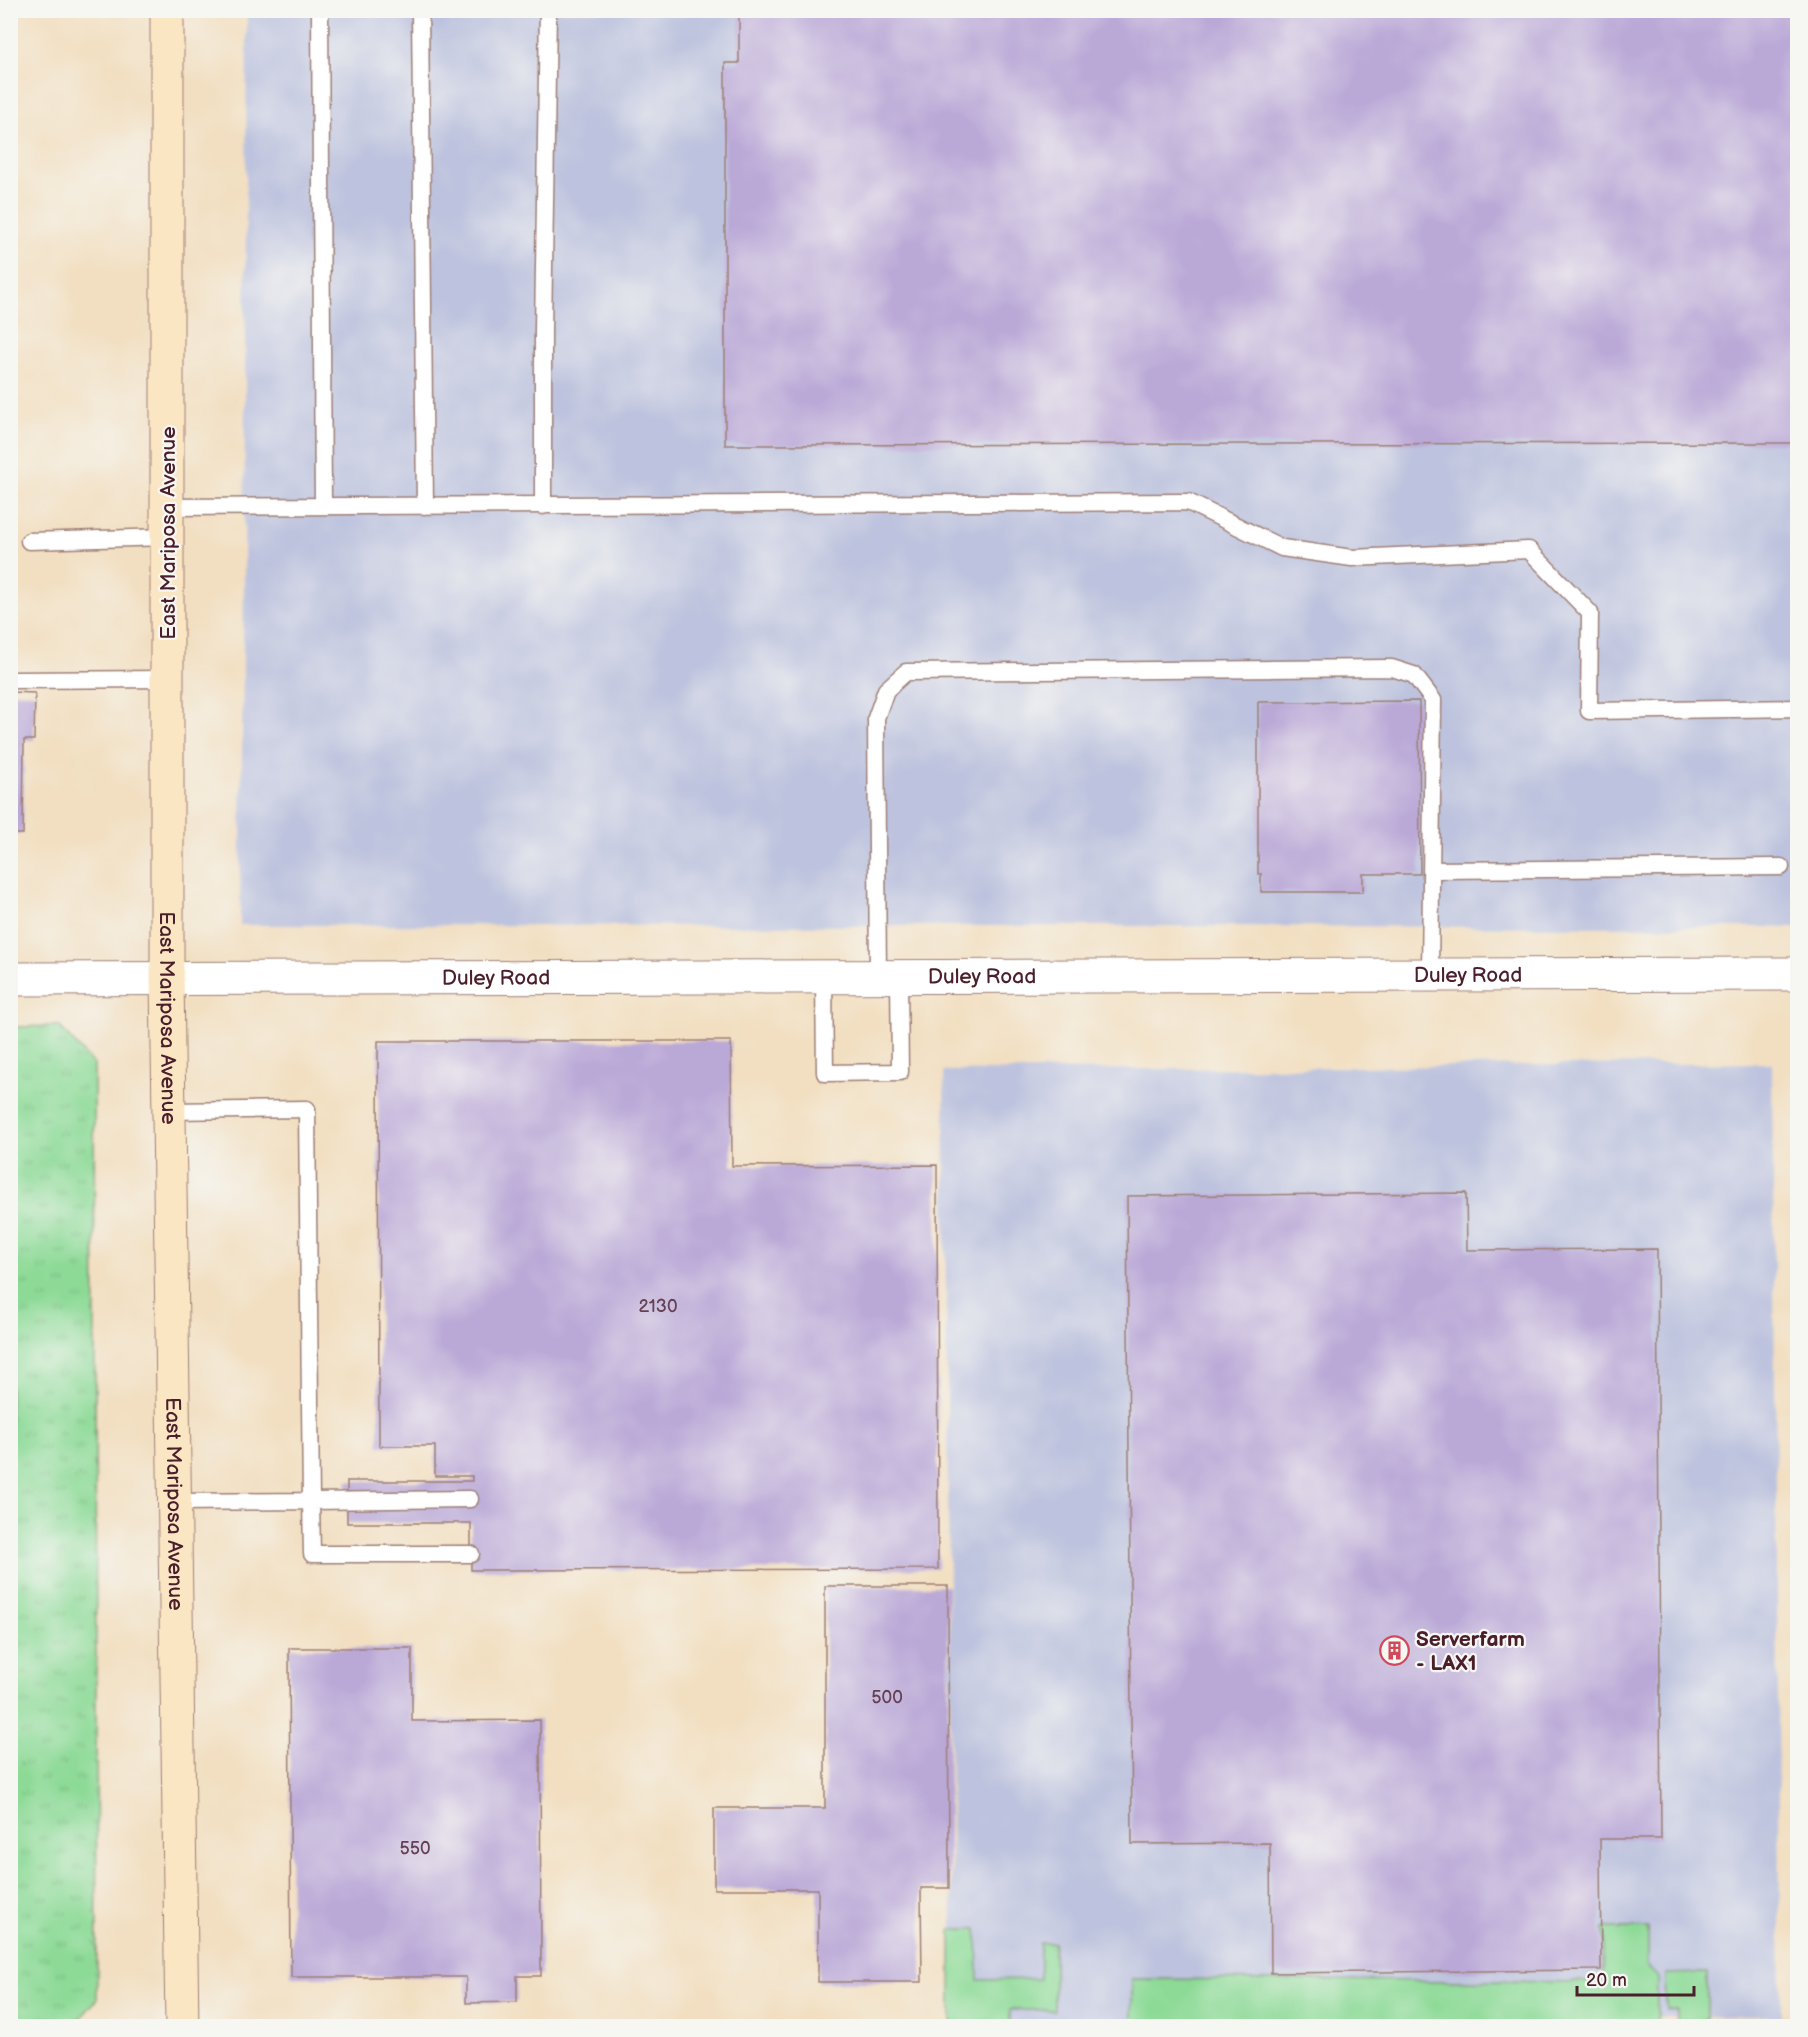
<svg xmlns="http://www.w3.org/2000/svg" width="1808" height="2037" viewBox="0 0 1808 2037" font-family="'Balsamiq Sans',sans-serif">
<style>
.industrial{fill:#bdc3de}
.grass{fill:#8dda97;stroke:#6c7c61;stroke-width:1.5}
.park{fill:url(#park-tufts);stroke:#6c7c61;stroke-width:1.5}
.building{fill:#baa8d7}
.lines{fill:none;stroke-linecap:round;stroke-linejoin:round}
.lane-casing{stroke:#9e7f76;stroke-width:19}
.street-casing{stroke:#9e7f76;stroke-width:35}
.secondary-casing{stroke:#9e7f76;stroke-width:35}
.lane{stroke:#fff;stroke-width:16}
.street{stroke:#fff;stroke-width:33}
.secondary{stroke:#fbe6c4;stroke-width:33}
.labels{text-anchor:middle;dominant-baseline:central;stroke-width:4.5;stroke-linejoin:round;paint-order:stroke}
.number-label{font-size:18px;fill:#664156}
.street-label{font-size:21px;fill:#4a1f2b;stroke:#f6f6f2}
.poi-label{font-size:21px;font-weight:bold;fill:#4a1f2b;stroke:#f6f6f2;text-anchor:start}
</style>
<defs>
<pattern id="park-tufts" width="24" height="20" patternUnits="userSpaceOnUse" patternTransform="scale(1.5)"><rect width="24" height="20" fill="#8dda97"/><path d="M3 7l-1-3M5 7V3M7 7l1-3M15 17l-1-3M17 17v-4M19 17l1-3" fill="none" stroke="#7bbb82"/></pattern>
</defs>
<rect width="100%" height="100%" fill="#f6f6f2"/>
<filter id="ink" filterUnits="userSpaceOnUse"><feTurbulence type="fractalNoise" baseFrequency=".0167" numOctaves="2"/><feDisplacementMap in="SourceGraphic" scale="12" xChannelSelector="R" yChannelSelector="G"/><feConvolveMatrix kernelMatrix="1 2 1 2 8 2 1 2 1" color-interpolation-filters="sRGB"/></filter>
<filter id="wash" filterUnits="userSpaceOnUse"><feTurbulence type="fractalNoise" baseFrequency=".008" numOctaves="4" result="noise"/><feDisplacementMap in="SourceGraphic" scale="24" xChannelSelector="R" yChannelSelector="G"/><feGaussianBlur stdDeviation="1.35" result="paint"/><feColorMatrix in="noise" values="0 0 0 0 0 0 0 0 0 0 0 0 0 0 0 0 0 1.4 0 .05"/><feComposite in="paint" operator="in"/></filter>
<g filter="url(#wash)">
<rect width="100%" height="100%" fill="#f2dfc1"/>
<path class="industrial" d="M247,11H1797V927L240,925L244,572Z
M1772,1063L1781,2016L953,2023L944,1071Z"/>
<path class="grass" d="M1604,1928H1648V1967L1657,1978V2026H1132V1979L1603,1982Z
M951,1929H977L978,1980L1040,1979V1943H1054V2010H1010V2026H951Z
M1707,1973V2026H1677V2009H1666L1665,1974Z"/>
<path class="park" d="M59,1026L94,1065L97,1999L74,2026H11L10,1027Z"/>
<g id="blocks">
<path class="building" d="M739,10H1798V443L725,445V63H739Z
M10,692L35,693L34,740H24L23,834H10Z
M1419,701L1420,874H1363V892H1261V874H1258V702Z
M378,1041H731L732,1166L937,1165L938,1569L471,1570V1523H347V1481H472V1476H435V1446H379Z
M1466,1193L1467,1250L1657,1249L1661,1839H1600L1601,1970L1271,1973L1270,1843L1132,1844L1127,1196Z
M825,1586H948L949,1888H921L922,1982H818V1889H714V1808H825Z
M289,1648H412V1721L540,1720L541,1976H517V2002L466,2003V1977H291Z"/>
</g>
</g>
<g filter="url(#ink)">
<use href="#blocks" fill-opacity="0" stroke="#9e7f76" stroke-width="1.5"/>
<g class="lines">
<defs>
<path id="lane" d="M320,10L323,506
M420,10L425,506
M543,506V331L548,10
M168,507L1188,502L1282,548L1352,558L1529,550L1590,613L1589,711L1798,708
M29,541L168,537
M10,680L168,679
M1431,870L1781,867
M824,976L825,1073L900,1072L899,976
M878,976L876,718L886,690L906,672L1392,668L1414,675L1433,700L1430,975
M169,1111L307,1109L311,1501L175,1502
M470,1499L311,1501L312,1554H471"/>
<g id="street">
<path id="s1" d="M10,979L1798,974"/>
</g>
<g id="secondary">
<path id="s2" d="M167,10V977L182,2026"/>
</g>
</defs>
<use href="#lane" class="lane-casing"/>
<use href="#street" class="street-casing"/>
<use href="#secondary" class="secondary-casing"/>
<use href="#lane" class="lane"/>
<use href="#street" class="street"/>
<use href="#secondary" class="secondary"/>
</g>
</g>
<defs>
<symbol id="building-ring" viewBox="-11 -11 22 22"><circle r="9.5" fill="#f6f6f2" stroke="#d1495b" stroke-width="1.5"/><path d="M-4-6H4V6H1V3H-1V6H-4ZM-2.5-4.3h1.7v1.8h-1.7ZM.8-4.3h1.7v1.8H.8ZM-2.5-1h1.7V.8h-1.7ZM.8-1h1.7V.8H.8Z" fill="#d1495b"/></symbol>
</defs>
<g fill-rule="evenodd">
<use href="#building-ring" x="1378" y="1634" width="33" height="33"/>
</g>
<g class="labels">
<g class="number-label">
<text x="658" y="1306">2130</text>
<text x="887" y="1697">500</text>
<text x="415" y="1848">550</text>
</g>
<g class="street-label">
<text transform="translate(168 533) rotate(-90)">East Mariposa Avenue</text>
<text stroke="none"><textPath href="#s1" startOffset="1458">Duley Road</textPath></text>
<text stroke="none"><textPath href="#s1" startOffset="486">Duley Road</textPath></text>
<text stroke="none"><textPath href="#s1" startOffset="972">Duley Road</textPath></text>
<text stroke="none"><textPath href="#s2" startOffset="1008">East Mariposa Avenue</textPath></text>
<text stroke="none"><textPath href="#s2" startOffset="1494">East Mariposa Avenue</textPath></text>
</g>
<g class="poi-label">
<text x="1416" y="1639">Serverfarm<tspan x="1416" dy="24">- LAX1</tspan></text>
</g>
</g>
<rect width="1808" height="2037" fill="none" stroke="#f6f6f2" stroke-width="36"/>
<path d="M1577 1986v9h117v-9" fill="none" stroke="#4a1f2b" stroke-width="3"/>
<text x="1586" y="1986" font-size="18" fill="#4a1f2b" stroke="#f6f6f2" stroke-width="4.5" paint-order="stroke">20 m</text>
</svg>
